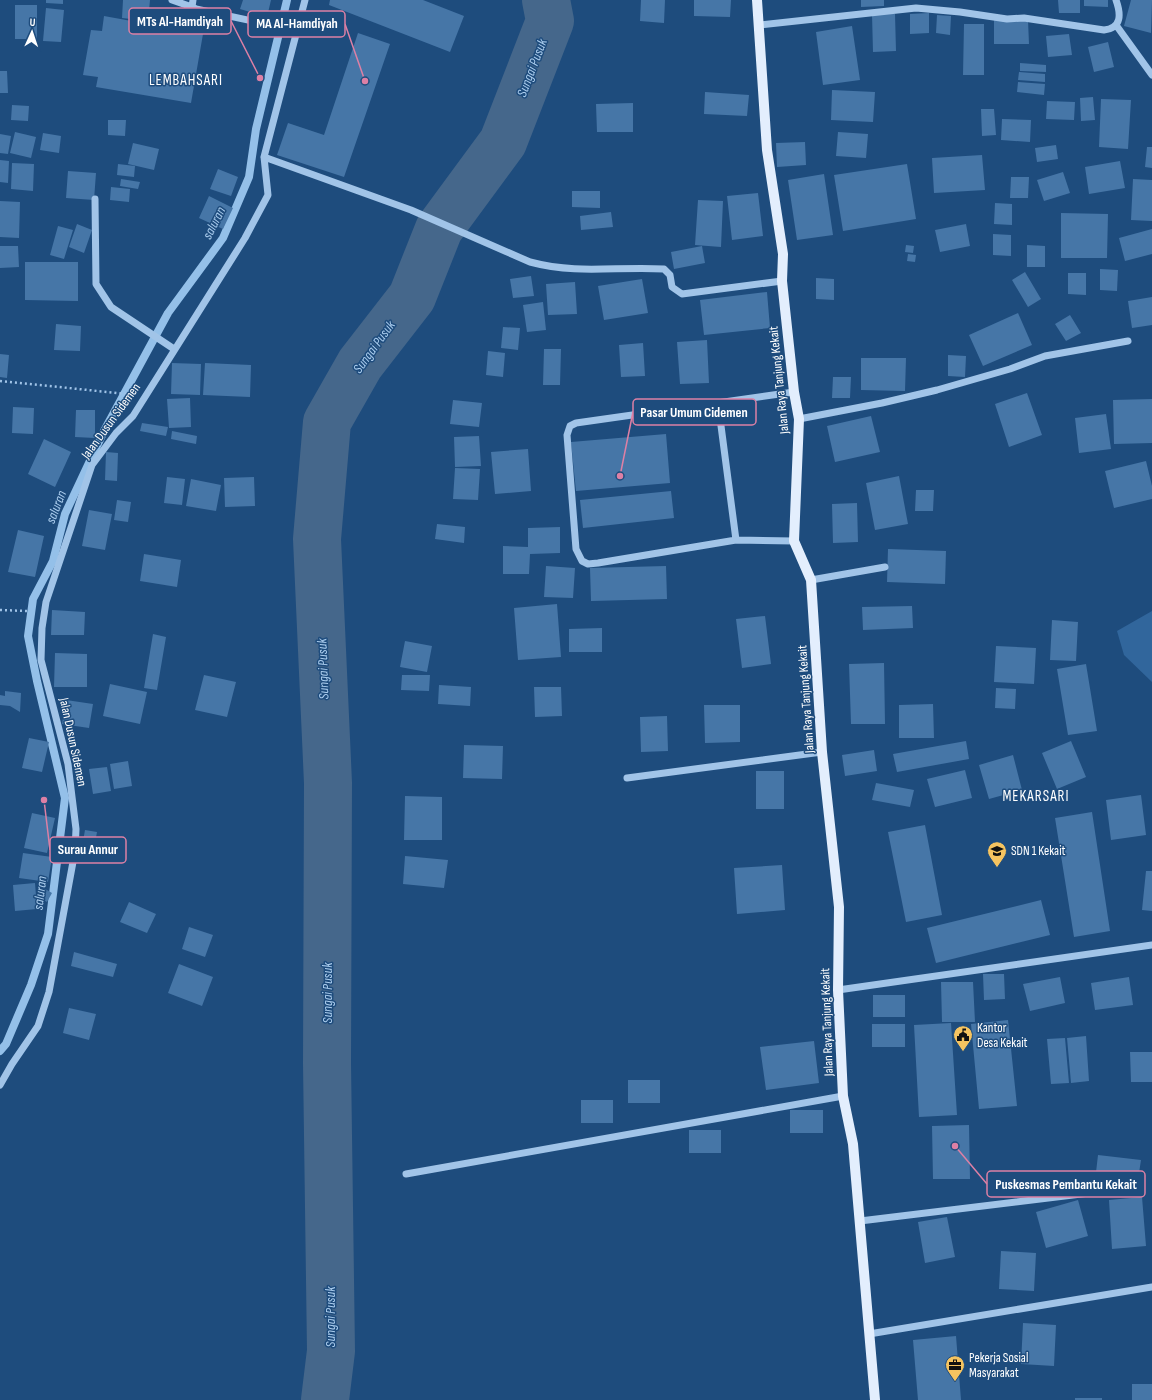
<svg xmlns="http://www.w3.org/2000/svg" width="1152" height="1400" viewBox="0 0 1152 1400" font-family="'Sofia Sans Condensed',sans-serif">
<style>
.green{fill:#31669c}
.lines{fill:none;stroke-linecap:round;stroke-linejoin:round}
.stream{stroke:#94c0e9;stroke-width:8}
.river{stroke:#45678b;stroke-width:48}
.building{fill:#4676a7}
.path{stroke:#a1c4e8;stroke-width:2.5;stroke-dasharray:2 3;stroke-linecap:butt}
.minor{stroke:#a1c4e8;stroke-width:7}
.major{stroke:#e3eefd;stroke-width:10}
.labels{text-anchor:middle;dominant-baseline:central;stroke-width:3;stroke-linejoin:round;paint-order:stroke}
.street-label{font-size:13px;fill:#fff;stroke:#1e4c7d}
.poi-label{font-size:13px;fill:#fff;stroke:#1e4c7d;text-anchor:start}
.water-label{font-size:14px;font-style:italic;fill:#acceef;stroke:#1e4c7d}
.quarter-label{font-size:15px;letter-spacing:1px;fill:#fff;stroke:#1e4c7d}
.leader{fill:none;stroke:#dd80a5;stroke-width:1.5}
.callout-dot{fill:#dd80a5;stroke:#1e4c7d;stroke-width:1.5}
.callout{fill:#1e4c7d;stroke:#dd80a5;stroke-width:1.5}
.callout-label{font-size:14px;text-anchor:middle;font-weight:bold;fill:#fff}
</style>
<rect width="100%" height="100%" fill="#1e4c7d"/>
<path class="green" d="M1152,611V682L1124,655L1117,631Z"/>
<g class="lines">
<path class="stream" d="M0,1051L6,1044L31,985L48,934L65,798L37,681L28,636L33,599L53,561L65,514L104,431L168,313L223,238L249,177L256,129L287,0"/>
<path class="river" d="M325,1400L331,1351L327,1063L328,783L317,539L327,422L360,364L412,297L439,229L503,142L550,21L546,0"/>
</g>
<path class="building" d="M46,0H63V4L46,3Z
M123,0H150L148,21L122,18Z
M243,0H271L267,17L240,9Z
M330,0H423L464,16L450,52L329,5Z
M641,0H665L664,23L640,21Z
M694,0H731L730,17L694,16Z
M861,0H884V6L861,7Z
M1058,0H1080V13H1059Z
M1084,0H1108V7L1084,6Z
M1131,0H1152L1151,33L1124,26Z
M15,5H37V39H15Z
M46,8L64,10L61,42L43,41Z
M929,13V33L910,34V14Z
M872,14H895L896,51L873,52Z
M937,15L951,16L950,35L936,33Z
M104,16L203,34L191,103L96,87L98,77L83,75L91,30L102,31Z
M994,20H1028L1029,44H994Z
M964,24H984V75H963Z
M852,26L860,80L823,85L816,32Z
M358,33L390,44L344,177L277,155L288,123L324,135Z
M1069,34L1072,55L1048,57L1046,36Z
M1108,42L1114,67L1094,72L1088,47Z
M1020,63L1046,65V72L1020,71Z
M0,71H7L8,93H0Z
M1019,72L1045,74V82L1018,80Z
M1018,82L1045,84L1044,95L1017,92Z
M832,90L875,92L873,122L831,120Z
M705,92L749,95L747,116L704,114Z
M1093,97L1095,120L1081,121L1080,98Z
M1101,99L1131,100L1128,149L1099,147Z
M1047,101L1075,102L1074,120L1046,119Z
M633,103V132H597L596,104Z
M12,105L29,106L28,121L11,120Z
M981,109H994L996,135L982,136Z
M1002,119L1031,120L1030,142L1001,140Z
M108,120H126L125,136L108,135Z
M15,132L36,137L31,158L10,153Z
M838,132L868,134L866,158L836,156Z
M43,133L61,136L59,153L40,150Z
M0,134L11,136L8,154L0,153Z
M805,142L806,165L777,167L776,143Z
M133,143L159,149L154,170L128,164Z
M1056,145L1058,159L1037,162L1035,148Z
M1147,147H1152V168L1145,167Z
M982,155L985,190L934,193L932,158Z
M0,160L9,161L8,183L0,182Z
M1120,161L1125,188L1089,194L1085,167Z
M12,163L34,164L33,191L11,189Z
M118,164L135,166L134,177L117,175Z
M907,164L916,219L843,231L834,175Z
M218,169L238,177L231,196L210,189Z
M68,171L96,173L94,200L66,198Z
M1063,172L1070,193L1044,201L1037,180Z
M824,174L833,235L797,240L788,180Z
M1011,177H1029L1028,198H1010Z
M121,179L140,182L138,189L120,186Z
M1133,179L1152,180V221L1131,220Z
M111,187L130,189L129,202L110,200Z
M572,191H600V208L572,207Z
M758,193L763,236L732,240L727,196Z
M209,196L233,208L223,229L199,218Z
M698,200L723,201L721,247L695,245Z
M0,201L20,202L19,238L0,237Z
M995,203L1012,204V225L994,224Z
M611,212L613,227L581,230L580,216Z
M1061,213L1108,214L1107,258H1061Z
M77,224L92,230L84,253L69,247Z
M966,224L970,246L940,252L935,230Z
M58,226L73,230L64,259L50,255Z
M1152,229V254L1125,261L1119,238Z
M993,234L1011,235V256L993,255Z
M906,245L914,246L913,253L905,252Z
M1027,245L1045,246V267H1027Z
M0,246H18L19,267L0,268Z
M702,246L705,263L674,269L671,252Z
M908,254L916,255L915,262L907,261Z
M25,262H78V301L25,300Z
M1100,269L1118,270L1117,291L1100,290Z
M1025,272L1041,299L1028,307L1012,280Z
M1068,273H1086V295L1068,294Z
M531,276L534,296L513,298L510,279Z
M816,278L834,279V300L816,299Z
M642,279L648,313L604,320L598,286Z
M575,282L577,314L548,315L546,284Z
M767,292L770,328L704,335L700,300Z
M1152,297V325L1132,328L1128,301Z
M543,302L546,330L527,332L523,305Z
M1018,313L1032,345L983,366L969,335Z
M1070,315L1081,333L1066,341L1055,324Z
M56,324L81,326L80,351L54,350Z
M503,327L520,328L518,350L501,348Z
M707,340L709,383L680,384L677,342Z
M643,343L645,376L621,377L619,345Z
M544,349H561L560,385H543Z
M488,351L505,353L503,377L486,375Z
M0,354L9,355L7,378L0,377Z
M948,355L966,356L965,377L948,376Z
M861,358H906L905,391L861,390Z
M172,363L201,364L200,395L171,394Z
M205,363L251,365L250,397L203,395Z
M833,377H851L850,398H832Z
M1027,393L1042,435L1009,447L995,404Z
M190,398L191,427L169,428L167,399Z
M1152,399V443L1114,444L1113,400Z
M453,400L482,403L479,427L450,424Z
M13,407L34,408L33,434L12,433Z
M76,410H95V438L75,437Z
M1106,414L1111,449L1079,453L1075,418Z
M871,416L880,452L835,462L827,426Z
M142,423L168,427L166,436L140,431Z
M172,431L197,436L196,444L171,439Z
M666,434L670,483L576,491L571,442Z
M479,436L481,466L455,467L454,437Z
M44,439L71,452L55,487L28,474Z
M528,449L531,491L495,494L491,452Z
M106,452L118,453L117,481L105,480Z
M1146,461L1152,486V499L1114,508L1105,471Z
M455,468L480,469L478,500L453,499Z
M899,476L908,524L875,530L866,483Z
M167,477L185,479L182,505L164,503Z
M254,477L255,506L225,507L224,478Z
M191,479L221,485L216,511L186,506Z
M916,490H934L933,511H915Z
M671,491L674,518L583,528L580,500Z
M117,500L131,502L128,522L114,520Z
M857,503L858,542L833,543L832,504Z
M89,510L112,514L105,550L82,546Z
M437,524L465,527L464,543L435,539Z
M560,527V553L530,554L529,574H503V546L528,547V528Z
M18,530L44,536L35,577L8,572Z
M888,549L946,551L945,584L887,582Z
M144,554L181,560L177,587L140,581Z
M546,566L575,568L573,598L544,597Z
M666,566L667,599L591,601L590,568Z
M557,604L561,657L518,660L514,608Z
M912,606L913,628L863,630L862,607Z
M52,610L85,612L84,635H51Z
M765,616L771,664L742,668L736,619Z
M1052,620L1078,622L1076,661L1050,660Z
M602,628V652H569V629Z
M153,634L166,637L157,690L144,688Z
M405,641L432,646L427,672L400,667Z
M996,646L1036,648L1034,684L994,682Z
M55,653L87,654V687H54Z
M884,663L885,724H851L849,664Z
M1086,664L1097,731L1068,735L1057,669Z
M204,675L236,682L227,717L195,710Z
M402,675H430L429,691L401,690Z
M110,684L147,692L140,724L103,716Z
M439,685L471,687L470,706L438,704Z
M534,687H561L562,716L535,717Z
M996,688L1016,689L1015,709L995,708Z
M5,691L21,693L20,712L10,706L0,705V695L5,696Z
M66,700L93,704L89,728L62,724Z
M933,704L934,738H899V705Z
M704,705H740V742L705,743Z
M667,716L668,751L641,752L640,717Z
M29,738L49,742L42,772L22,768Z
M966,741L969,759L897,772L893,754Z
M1071,741L1086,777L1057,789L1042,753Z
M464,745L503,746L502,779L463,778Z
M874,750L877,771L845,776L842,755Z
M1013,755L1022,790L989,799L979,765Z
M128,761L132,786L114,789L110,764Z
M107,767L111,791L93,794L89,769Z
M965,770L972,798L935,807L927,779Z
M756,771H784V809H756Z
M876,783L914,790L910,807L872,800Z
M1141,795L1146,835L1111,840L1106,800Z
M405,796L442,797V840H404Z
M1092,812L1110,931L1074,937L1055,818Z
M32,813L55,818L47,853L24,848Z
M925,825L942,915L906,922L888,832Z
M85,830L97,832L95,843L83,841Z
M23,853L52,857L48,882L19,878Z
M405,856L448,860L444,888L403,884Z
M782,865L785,910L737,914L734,868Z
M1146,871H1152V911L1142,910Z
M35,883L37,909L15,911L13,885Z
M42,887L52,893L47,902L37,896Z
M1041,900L1050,935L936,963L927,928Z
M129,902L156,914L147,933L120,922Z
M189,927L213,935L205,957L182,949Z
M74,952L117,964L113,977L71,966Z
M179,964L213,977L202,1006L168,993Z
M983,974H1004L1005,999L984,1000Z
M1060,977L1065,1003L1030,1011L1023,984Z
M1129,977L1133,1005L1095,1010L1091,983Z
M941,982H973L975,1022H942Z
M873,995H905V1017H873Z
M69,1008L96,1014L89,1040L63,1033Z
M1008,1020L1017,1106L979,1109L971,1024Z
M951,1023L957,1115L919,1117L914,1025Z
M872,1024H905V1047H872Z
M1086,1036L1089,1081L1071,1083L1067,1038Z
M1065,1038L1069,1083L1051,1084L1047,1039Z
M814,1041L819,1083L766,1090L760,1047Z
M1130,1052H1152V1082H1131Z
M628,1080H660V1103H628Z
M581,1100H613V1123H581Z
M790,1110H823V1133H790Z
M969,1125L970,1179H933L932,1126Z
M689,1130H721V1153H689Z
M1098,1155L1141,1160L1137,1186L1095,1181Z
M1142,1197L1146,1246L1112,1249L1109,1200Z
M1078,1200L1088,1236L1046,1248L1036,1212Z
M947,1217L955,1257L925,1263L918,1222Z
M1001,1251L1036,1253L1034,1291L999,1289Z
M1023,1323L1056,1325L1054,1366L1021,1364Z
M956,1336L961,1400H918L913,1340Z
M1132,1384H1152V1400H1132Z
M1075,1398H1102V1400H1075Z"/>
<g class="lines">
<path class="path" d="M0,381L127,394
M0,610L27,611"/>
<path class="minor" d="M172,0L192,7
M193,0L192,7L196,9L276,26L297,27
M759,25L916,8L960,12L1007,19L1024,18L1104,30C1122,28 1121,14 1116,0
M1116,25L1152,75
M264,157L411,210L530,262C579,275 616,266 664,269L670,275L672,287L682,294L782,281
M95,199L96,284L111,307L174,349
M794,392L576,423L570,426L567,435L576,549L582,561L588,564L598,563L736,540L794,541
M718,403L736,540
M799,419L882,403L937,390L1010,369L1045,356L1128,341
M811,580L885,567
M627,778L822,752
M838,990L1152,945
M0,1085L12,1064L38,1026L49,992L75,851L76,829L72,797L68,764L41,660L42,628L46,602L92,465L116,433L133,416L245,238L268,195L264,157L305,0
M406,1174L843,1096
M860,1221L1122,1189
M869,1334L1152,1287"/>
<path class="major" d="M757,0L767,150L783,254L782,281L794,392L799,419L794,541L811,580L822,752L839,907L838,990L843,1096L853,1144L875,1400"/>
</g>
<defs>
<symbol id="school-pin" viewBox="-11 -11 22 30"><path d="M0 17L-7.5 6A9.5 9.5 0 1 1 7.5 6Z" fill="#f6c460" stroke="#1e4c7d"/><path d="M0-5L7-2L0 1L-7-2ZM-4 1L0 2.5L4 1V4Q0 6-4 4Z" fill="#111"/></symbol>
<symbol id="civic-pin" viewBox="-11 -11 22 30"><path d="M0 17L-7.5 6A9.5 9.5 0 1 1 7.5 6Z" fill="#f6c460" stroke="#1e4c7d"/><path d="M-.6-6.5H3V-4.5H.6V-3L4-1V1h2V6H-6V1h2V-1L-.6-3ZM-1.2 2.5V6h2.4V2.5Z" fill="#111"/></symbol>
<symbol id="office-pin" viewBox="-11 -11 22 30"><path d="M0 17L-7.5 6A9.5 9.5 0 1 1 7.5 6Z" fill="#f6c460" stroke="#1e4c7d"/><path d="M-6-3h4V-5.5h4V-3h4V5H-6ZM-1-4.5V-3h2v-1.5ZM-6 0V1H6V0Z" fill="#111"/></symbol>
</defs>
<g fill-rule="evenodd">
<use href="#school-pin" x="986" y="840" width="22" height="30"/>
<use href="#civic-pin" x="952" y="1024" width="22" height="30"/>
<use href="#office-pin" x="944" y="1354" width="22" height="30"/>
</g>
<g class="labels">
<g class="street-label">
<text transform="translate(779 380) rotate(-96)">Jalan Raya Tanjung Kekait</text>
<text transform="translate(111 421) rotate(-54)">Jalan Dusun Sidemen</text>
<text transform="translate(806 699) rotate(-94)">Jalan Raya Tanjung Kekait</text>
<text transform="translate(73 742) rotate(78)">Jalan Dusun Sidemen</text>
<text transform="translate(827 1022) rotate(-92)">Jalan Raya Tanjung Kekait</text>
</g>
<g class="poi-label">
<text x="1011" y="851">SDN 1 Kekait</text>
<text x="977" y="1028">Kantor<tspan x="977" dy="15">Desa Kekait</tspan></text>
<text x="969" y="1358">Pekerja Sosial<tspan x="969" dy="15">Masyarakat</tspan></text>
</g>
<g class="water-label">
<text transform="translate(532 68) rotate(-69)">Sungai Pusuk</text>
<text transform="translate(214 223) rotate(-63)">saluran</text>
<text transform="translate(374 347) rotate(-54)">Sungai Pusuk</text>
<text transform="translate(56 507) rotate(-69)">saluran</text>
<text transform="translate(323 669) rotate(-92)">Sungai Pusuk</text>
<text transform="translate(40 893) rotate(-83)">saluran</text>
<text transform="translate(327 993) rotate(-90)">Sungai Pusuk</text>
<text transform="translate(330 1317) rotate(-90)">Sungai Pusuk</text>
</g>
<g class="quarter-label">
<text x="186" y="80">LEMBAHSARI</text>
<text x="1036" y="796">MEKARSARI</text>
</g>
</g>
<path class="leader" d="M260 78L231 21M365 81L345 24M620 476L633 412M44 800L50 850M955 1146L987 1184"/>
<g class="callout-dot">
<circle cx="260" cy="78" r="4"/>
<circle cx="365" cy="81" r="4"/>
<circle cx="620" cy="476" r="4"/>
<circle cx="44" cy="800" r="4"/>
<circle cx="955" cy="1146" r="4"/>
</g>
<g class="callout">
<rect x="129" y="8" width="102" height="26" rx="4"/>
<rect x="248" y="11" width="97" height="26" rx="4"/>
<rect x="633" y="399" width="123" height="26" rx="4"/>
<rect x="50" y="837" width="76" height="26" rx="4"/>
<rect x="987" y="1171" width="158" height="26" rx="4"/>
</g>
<g class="callout-label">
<text x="180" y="26">MTs Al-Hamdiyah</text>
<text x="297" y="28">MA Al-Hamdiyah</text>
<text x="694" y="417">Pasar Umum Cidemen</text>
<text x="88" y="854">Surau Annur</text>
<text x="1066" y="1189">Puskesmas Pembantu Kekait</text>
</g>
<g transform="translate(32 32) rotate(3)" stroke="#1e4c7d" stroke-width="3" paint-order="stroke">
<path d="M0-3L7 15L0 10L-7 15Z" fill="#ffffff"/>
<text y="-6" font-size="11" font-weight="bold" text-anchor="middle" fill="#ffffff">U</text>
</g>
</svg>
